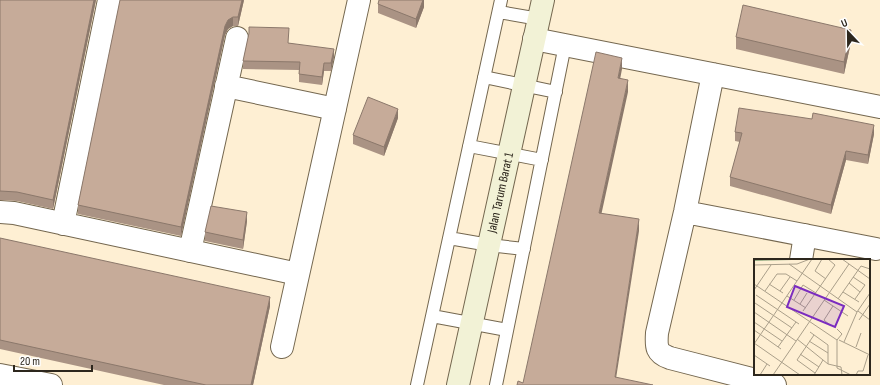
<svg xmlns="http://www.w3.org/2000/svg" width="880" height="385" viewBox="0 0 880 385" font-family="'Sofia Sans Condensed',sans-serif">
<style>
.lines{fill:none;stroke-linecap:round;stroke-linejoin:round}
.lane-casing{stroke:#74674f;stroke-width:14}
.street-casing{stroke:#74674f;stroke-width:24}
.secondary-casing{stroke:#74674f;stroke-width:24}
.lane{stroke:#fff;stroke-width:12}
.street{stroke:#fff;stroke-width:22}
.secondary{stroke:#f2f2d6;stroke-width:22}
.wall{fill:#aa9384}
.shaded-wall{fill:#8b786b}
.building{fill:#c6ab99;stroke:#8b786b}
.labels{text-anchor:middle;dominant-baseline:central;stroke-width:3.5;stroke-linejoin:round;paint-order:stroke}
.street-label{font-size:13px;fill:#2d271d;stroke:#fefefe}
.inset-river{fill:none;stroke:#91aa81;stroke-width:2}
.inset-road{fill:none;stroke:#aa9f8a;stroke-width:1}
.view{fill:#7b2cbf;fill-opacity:0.15;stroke:#7b2cbf;stroke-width:2}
.inset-edge{fill:none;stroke:#2d271d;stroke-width:2}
</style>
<rect width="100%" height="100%" fill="#feefd3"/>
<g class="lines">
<defs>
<path id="lane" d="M499,12L539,19
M484,77L556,92
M469,146L542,160
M449,238L489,245L524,249
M432,316L507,330
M417,385L501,0
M496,385L565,45"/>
<path id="street" d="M534,39L880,107
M713,74L685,212L657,333C656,347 656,353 670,358L775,385
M226,86L335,109
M0,212L14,213L298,274
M685,212L876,249
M63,224L109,0
M190,251L237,38
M801,260L805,235
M282,347L359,0
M0,375L51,385"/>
<g id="secondary">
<path id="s1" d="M458,385L543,0"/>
</g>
</defs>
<use href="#lane" class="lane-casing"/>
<use href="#street" class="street-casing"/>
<use href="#secondary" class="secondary-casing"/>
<use href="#lane" class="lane"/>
<use href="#street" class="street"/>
<use href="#secondary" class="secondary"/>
</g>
<path class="wall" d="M0,0H96L53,209L17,201L0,200Z
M244,0L238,26H233L228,29L225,35L181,236L78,214V205Z
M424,0V7L416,28L378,13V4Z
M736,37L851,42L844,74L736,49Z
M289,43L334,57L331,71H324L322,85L299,82V70L243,69V61Z
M398,118L384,156L353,144V135Z
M735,132L874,134L868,164L846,160L831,214L730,186V177L740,142L735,141Z
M247,221L243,249L205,241V232Z
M0,238L270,306L253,385H164L0,349Z"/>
<path class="shaded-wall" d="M94,0H96L53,209V200Z
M242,0H244L238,26V17Z
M423,0H424V7L416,28V19Z
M233,17V26L228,29L225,35L181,236V227L225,26L228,20Z
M851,30V42L844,74V62Z
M334,49V57L331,71V63Z
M622,58V69L618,90V78Z
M324,63V71L322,85V77Z
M628,80V92L599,225V213Z
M398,109V118L384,156V147Z
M874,125V134L868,164V155Z
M846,151V160L831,214V205Z
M247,212V221L243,249V240Z
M639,219V231L615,385V377Z
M270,297V306L253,385H251Z"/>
<path class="building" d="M0,0H94L53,200L17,192L0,191Z
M120,0H242L238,17H233L228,20L225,26L181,227L78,205Z
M379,0H423L416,19L378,4Z
M743,5L851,30L844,62L736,37Z
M249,27L289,28L288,43L334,49L331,63H324L322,77L299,74L300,62L243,61L249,33Z
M596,52L622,58L618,78L628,80L599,213L639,219L615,377L653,385H517L518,381L523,383Z
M368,97L398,109L384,147L353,135Z
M739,108L812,119L813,113L874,125L868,155L846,151L831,205L730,177L742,133L735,132Z
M211,206L247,212L243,240L205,232Z
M0,238L270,297L251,385H206L0,340Z"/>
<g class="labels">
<g class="street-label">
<text stroke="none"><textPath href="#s1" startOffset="197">Jalan Tarum Barat 1</textPath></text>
</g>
</g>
<g transform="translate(754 259)">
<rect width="116" height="116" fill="#feefd3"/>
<path class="inset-river" d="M0,1L38,0"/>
<path class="inset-road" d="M68,0L61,12L72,20M88,0L116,20M35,5L103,53M0,6L43,5L56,0M99,18L111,26L101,40M95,24L106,33M0,25L83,81M15,25L29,34M0,31L17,6M11,32L23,15H32L43,22M26,32L36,18M89,33L105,43M2,36L45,65M33,37L52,49M84,40L107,7L116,10M40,41L49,26L62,34M70,41L94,57M1,44L38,69M46,45L53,34M49,52L81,6L74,0M104,52L116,61M0,53L42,82M105,61L116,45M0,63L28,82M77,67L70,61L79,47M83,70L88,75L83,81V109L97,116M0,71L27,90M56,73L74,86V105M60,76L43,101L61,114M43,80L74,105L87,108L88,116M85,81L116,96M55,82L74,94M90,83L103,53L116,34M0,84L46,116M0,85L58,0M24,88L42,63M102,88L107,74M46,95L65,108M0,96L16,107M6,116L13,105M19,116L95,5M60,116L69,101M102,116L104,112H109L114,96"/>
<path class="view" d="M41,27L90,47L81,68L33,48Z"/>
<rect width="116" height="116" class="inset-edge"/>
</g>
<g transform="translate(848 32) rotate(338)" stroke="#fefefe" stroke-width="3" paint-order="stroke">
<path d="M0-3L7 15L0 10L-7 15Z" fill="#2d271d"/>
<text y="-6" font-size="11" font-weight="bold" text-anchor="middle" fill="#2d271d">U</text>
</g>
<path d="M14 365v6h78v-6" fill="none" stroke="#2d271d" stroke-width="2"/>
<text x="20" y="365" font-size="12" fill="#2d271d" stroke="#fefefe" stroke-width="3" paint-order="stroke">20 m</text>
</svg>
